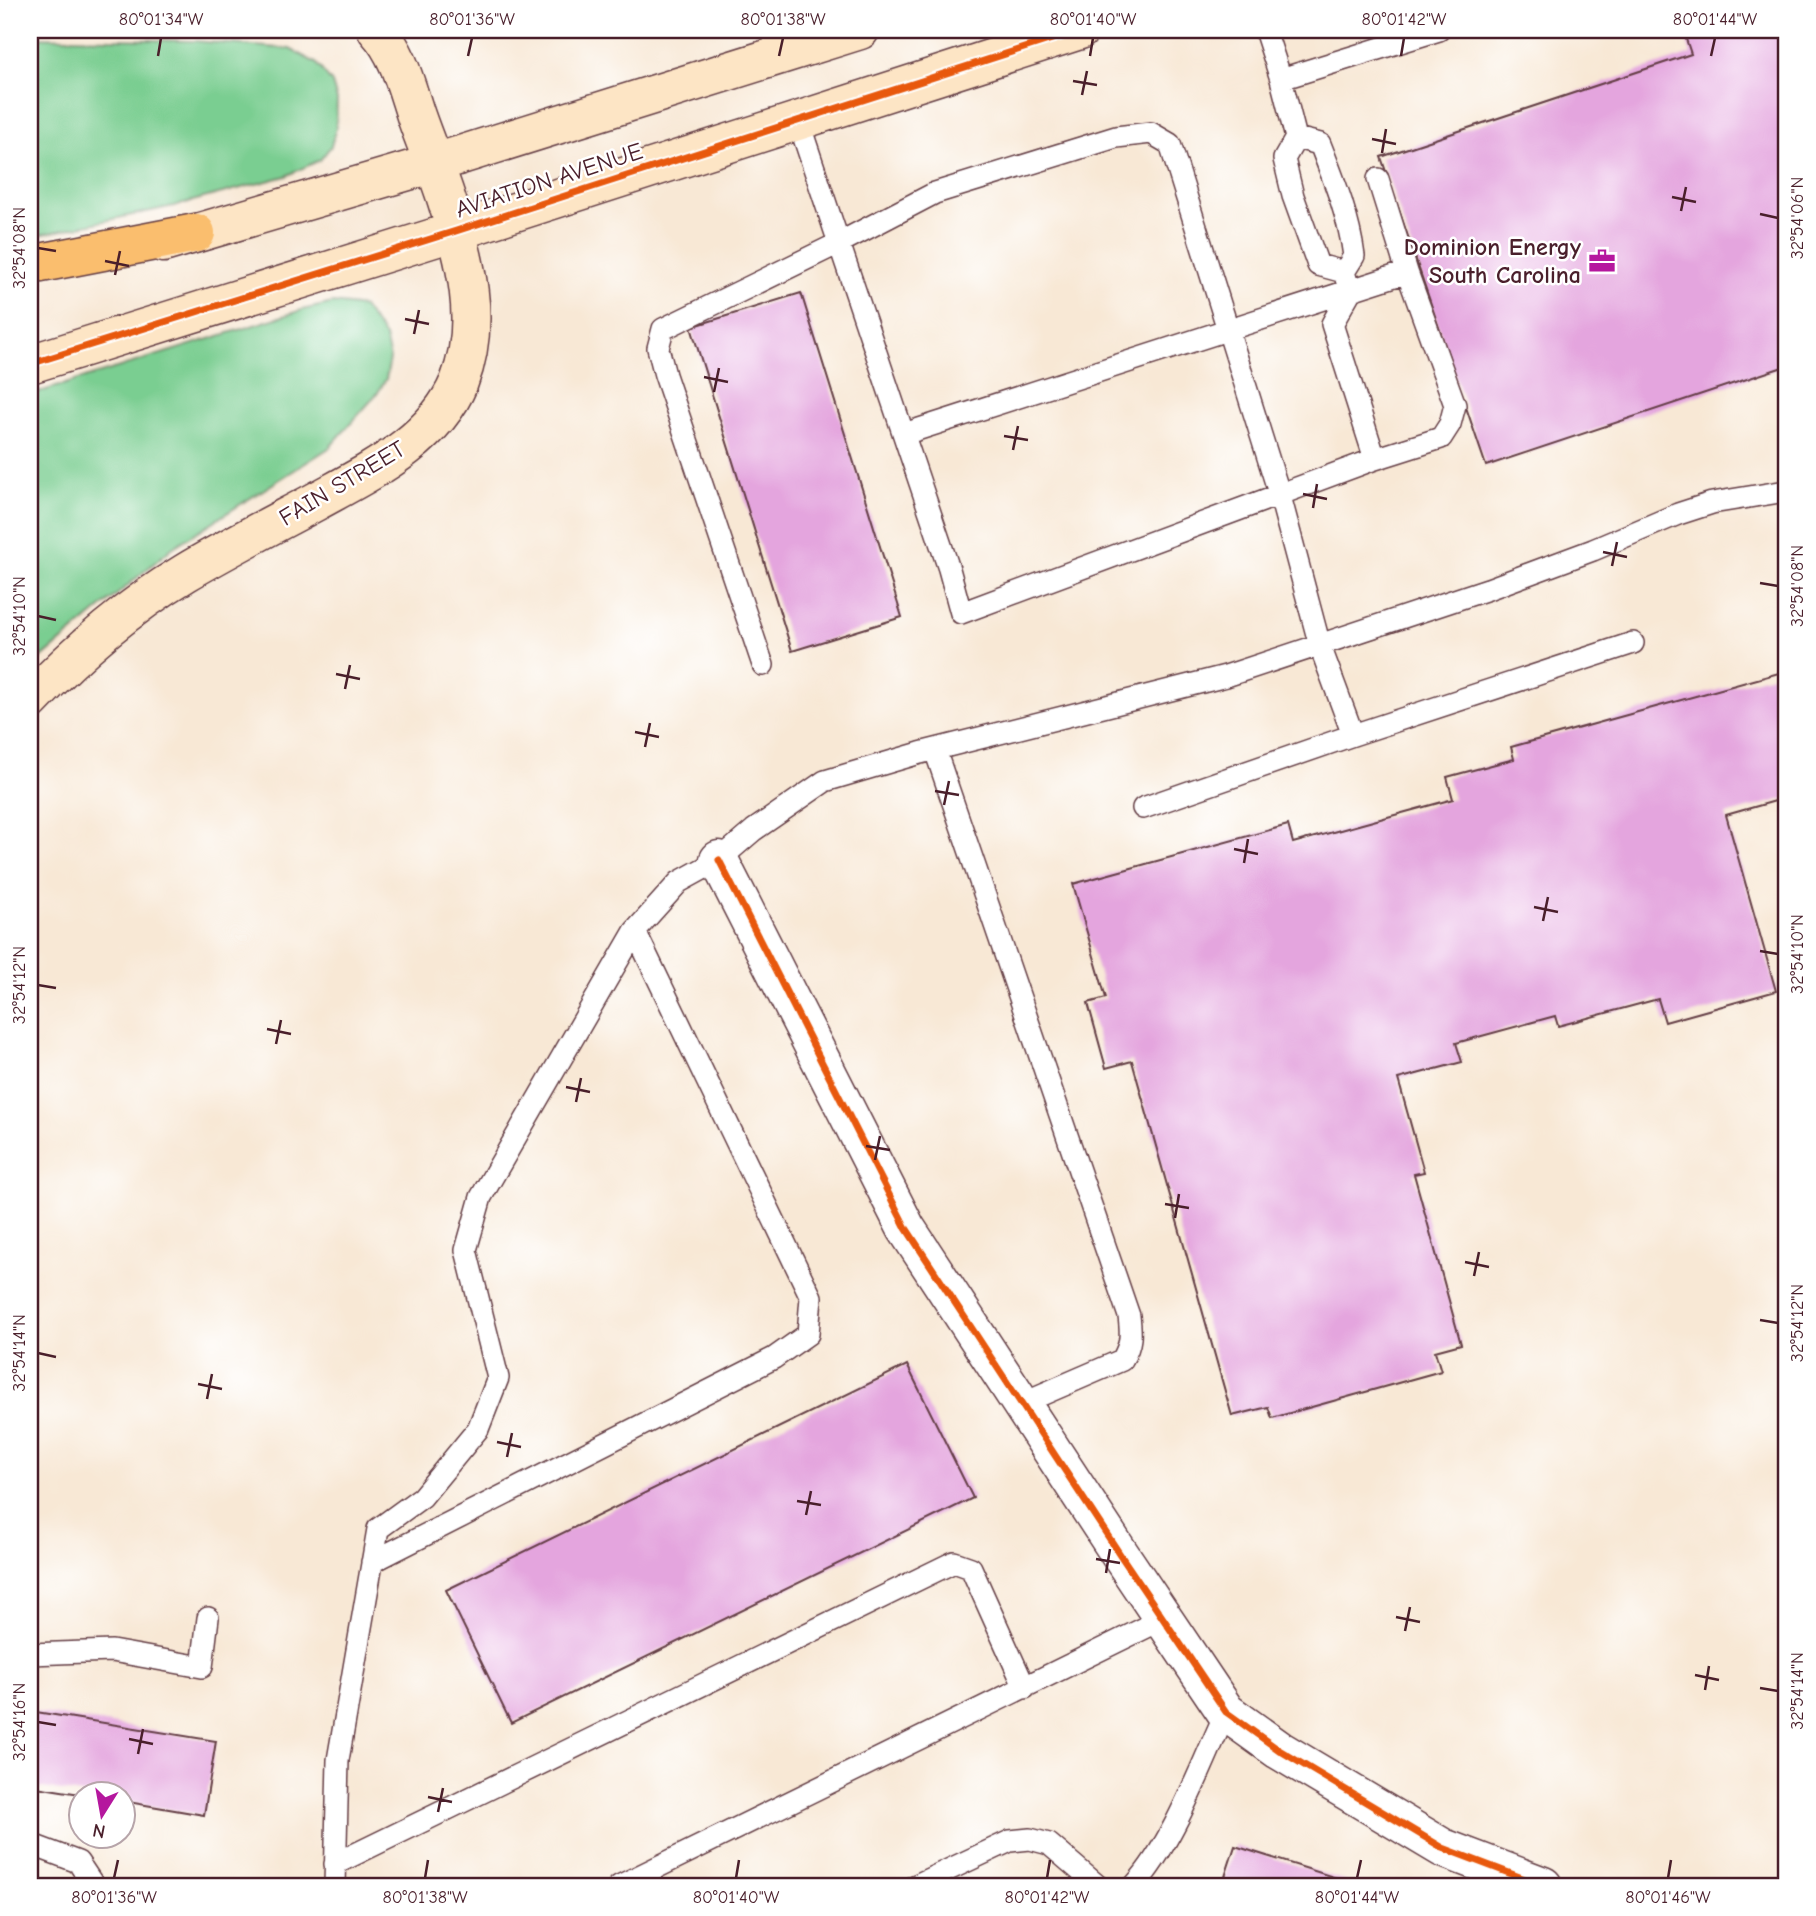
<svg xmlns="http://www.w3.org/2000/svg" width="1816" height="1916" viewBox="0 0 1816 1916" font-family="'Comic Neue',sans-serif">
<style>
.green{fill:#7ace91;stroke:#62765e;stroke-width:2}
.building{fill:#e4a5de}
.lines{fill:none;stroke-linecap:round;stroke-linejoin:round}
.lane-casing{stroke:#643d44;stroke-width:24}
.street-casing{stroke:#643d44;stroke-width:41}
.secondary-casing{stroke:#643d44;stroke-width:41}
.highway-casing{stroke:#643d44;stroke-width:41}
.lane{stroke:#fff;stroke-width:21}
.street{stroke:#fff;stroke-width:38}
.secondary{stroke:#fde5c5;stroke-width:38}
.highway{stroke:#fabe6e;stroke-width:38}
.cycleway-casing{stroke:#fff;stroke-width:11}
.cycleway{stroke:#e8590c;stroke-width:7}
.ticks{fill:none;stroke:#4a1f2b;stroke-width:2.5}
.labels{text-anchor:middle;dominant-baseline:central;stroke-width:5;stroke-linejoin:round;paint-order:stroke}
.street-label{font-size:24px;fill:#4a1f2b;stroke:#fff}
.poi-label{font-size:24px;font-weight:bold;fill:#4a1f2b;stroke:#fff;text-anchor:end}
.neatline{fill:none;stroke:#4a1f2b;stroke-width:2.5}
.ticks-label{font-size:18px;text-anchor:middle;fill:#4a1f2b}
</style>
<rect width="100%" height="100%" fill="#fff"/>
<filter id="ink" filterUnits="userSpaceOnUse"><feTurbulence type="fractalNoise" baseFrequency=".0143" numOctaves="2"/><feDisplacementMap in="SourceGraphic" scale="14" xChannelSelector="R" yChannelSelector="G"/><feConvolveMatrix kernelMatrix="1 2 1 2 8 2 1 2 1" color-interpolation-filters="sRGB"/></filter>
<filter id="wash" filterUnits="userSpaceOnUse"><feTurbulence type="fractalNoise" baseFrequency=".00686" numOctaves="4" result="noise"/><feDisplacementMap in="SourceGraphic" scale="28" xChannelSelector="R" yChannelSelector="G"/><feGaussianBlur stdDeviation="1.57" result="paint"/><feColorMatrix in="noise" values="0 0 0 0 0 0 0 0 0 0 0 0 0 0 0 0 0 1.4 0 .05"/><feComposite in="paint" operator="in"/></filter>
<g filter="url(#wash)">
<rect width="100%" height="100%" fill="#f8e8d5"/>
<path class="green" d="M30,37L195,41L290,49L316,63L332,83L337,100L336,128L331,146L320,160L286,176L174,206L30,237Z
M333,303L363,307L385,337L390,359L386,379L377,394L329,448L172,548L30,668V395L302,310Z"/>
<g id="blocks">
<path class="building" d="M1683,30H1786V366L1486,466L1381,157L1691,54Z
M801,293L902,617L792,651L691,327Z
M1786,671V798L1726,815L1776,991L1665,1022L1658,999L1558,1026L1555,1016L1456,1043L1462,1062L1398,1079L1424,1172L1414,1174L1461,1344L1435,1351L1441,1371L1272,1418L1268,1407L1232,1416L1132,1061L1106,1068L1088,1003L1106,998L1073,884L1288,825L1293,843L1453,799L1447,777L1514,759L1511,747Z
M907,1365L973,1498L511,1723L446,1590Z
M30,1711L216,1741L204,1815L122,1801V1794H80L30,1786Z
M1235,1846L1362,1886H1222Z"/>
</g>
</g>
<g filter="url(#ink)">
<use href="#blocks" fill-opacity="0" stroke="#643d44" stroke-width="2"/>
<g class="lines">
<defs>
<path id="lane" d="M773,30L777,55
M1265,30L1281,79L1439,30
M1281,79L1296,138L1284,159L1293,196L1318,265L1344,272
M798,120L839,243L935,193L1116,137L1151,133L1170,144L1280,496L1320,646L1353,735
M1378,179L1407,272
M904,434L1407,272L1455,405L1450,424L1441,438L1375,459
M763,665L665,375L658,348L663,329L839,243L949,569L961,613L1375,459L1332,324L1350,292L1344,272L1354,256C1349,217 1334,180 1320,144L1296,138
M935,750L1129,1316C1131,1333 1132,1344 1122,1360L1020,1404
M1143,808L1353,735L1633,643
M372,1562L774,1358L808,1334L811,1297L635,931
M30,1654L112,1651L202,1667L208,1618
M30,1844L78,1862L94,1886
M335,1864L954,1562L971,1568L1025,1688
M335,1886L338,1760L378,1529L422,1497L478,1429L498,1378L466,1250L481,1197L635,931L679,882L719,860L754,830L825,781L920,753L1226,676L1488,589L1593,550L1678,514L1712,503L1786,491
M619,1886L1163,1619
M914,1886L1010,1841L1030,1839L1049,1844L1098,1886
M1134,1886C1174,1842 1201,1766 1226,1712"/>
<path id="street" d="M719,860L906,1228L1121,1556L1226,1712L1279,1750L1443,1848L1543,1886"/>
<path id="secondary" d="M163,243L435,163L860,30
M30,364L456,231L1080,30
M30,701C76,652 127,608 185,573C227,548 272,525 315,502C369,472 434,442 459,382C483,321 465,260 447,201C438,172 426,145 416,116C406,86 399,54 377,30"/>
<path id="highway" d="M30,265L196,233"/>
</defs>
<use href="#lane" class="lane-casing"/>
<use href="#street" class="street-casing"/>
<use href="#secondary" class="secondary-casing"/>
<use href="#highway" class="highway-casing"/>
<use href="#lane" class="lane"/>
<use href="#street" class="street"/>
<use href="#secondary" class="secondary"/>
<use href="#highway" class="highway"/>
<defs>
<path id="cycleway" d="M30,364L456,231L1080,30
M719,860L906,1228L1121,1556L1226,1712L1279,1750L1443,1848L1543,1886"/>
</defs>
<use href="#cycleway" class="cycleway-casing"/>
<use href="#cycleway" class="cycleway"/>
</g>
</g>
<path class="ticks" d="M158,56L161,38M468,56L472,38M779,56L783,38M1090,56L1093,38M1401,56L1404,38M1711,56L1715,38M1073,81L1097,85M1082,95L1087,71M1372,139L1396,144M1382,153L1386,129M1672,197L1696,202M1681,211L1686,187M1760,214L1778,218M38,248L56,251M105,261L129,266M115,275L120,251M405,319L429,324M414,334L419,310M704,377L728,382M714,392L719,368M1004,436L1028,440M1013,450L1018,426M1303,494L1327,499M1313,508L1317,484M1603,552L1627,557M1612,566L1617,542M1760,583L1778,586M38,616L56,620M336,674L360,679M345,689L350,665M635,732L659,737M645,747L650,723M935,791L959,795M944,805L949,781M1234,849L1258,854M1244,863L1248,839M1534,907L1558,912M1543,921L1548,897M1760,951L1778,954M38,985L56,988M267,1029L291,1034M276,1044L281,1020M566,1087L590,1092M576,1102L581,1078M866,1146L890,1150M875,1160L880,1136M1165,1204L1189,1208M1175,1218L1179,1194M1465,1262L1489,1267M1474,1276L1479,1252M1760,1320L1778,1323M38,1353L56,1357M198,1384L222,1389M207,1399L212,1374M497,1442L521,1447M507,1457L512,1433M797,1501L821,1505M806,1515L811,1491M1096,1559L1120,1563M1106,1573L1110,1549M1396,1617L1420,1622M1405,1631L1410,1607M1695,1675L1719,1680M1760,1688L1778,1691M1705,1690L1709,1666M38,1722L56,1725M129,1739L153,1744M138,1754L143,1729M428,1797L452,1802M438,1812L443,1788M114,1878L118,1860M425,1878L428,1860M736,1878L739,1860M1047,1878L1050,1860M1357,1878L1361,1860M1668,1878L1671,1860"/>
<defs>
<symbol id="office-bare" viewBox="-9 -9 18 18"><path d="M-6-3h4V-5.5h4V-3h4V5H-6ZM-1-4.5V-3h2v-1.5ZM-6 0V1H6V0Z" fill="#b5179e" stroke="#fff" stroke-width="2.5" paint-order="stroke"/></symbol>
</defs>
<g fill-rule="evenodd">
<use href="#office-bare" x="1583" y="242" width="38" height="38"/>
</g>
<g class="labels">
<g class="street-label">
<text transform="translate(549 180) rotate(-18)">AVIATION AVENUE</text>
<text transform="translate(342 483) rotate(-31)">FAIN STREET</text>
</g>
<g class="poi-label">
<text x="1581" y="247">Dominion Energy<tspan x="1581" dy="28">South Carolina</tspan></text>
</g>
</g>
<rect width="1816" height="1916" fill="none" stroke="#fff" stroke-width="77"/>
<g transform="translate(102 1815) rotate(191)"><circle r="33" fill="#ffffff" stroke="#b7a5aa" stroke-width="2"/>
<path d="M0-5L12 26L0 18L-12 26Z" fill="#b5179e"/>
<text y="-10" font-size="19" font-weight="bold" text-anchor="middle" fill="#4a1f2b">N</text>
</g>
<rect x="38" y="38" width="1740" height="1840" class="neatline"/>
<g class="ticks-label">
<text x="161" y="25">80°01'34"W</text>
<text x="472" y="25">80°01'36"W</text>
<text x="783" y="25">80°01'38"W</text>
<text x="1093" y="25">80°01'40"W</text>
<text x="1404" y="25">80°01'42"W</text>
<text x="1715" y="25">80°01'44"W</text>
<text transform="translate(1797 218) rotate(-90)" y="6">32°54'06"N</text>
<text transform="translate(19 248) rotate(-90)" y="6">32°54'08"N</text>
<text transform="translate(1797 586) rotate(-90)" y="6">32°54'08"N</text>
<text transform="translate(19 616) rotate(-90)" y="6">32°54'10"N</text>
<text transform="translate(1797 954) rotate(-90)" y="6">32°54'10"N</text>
<text transform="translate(19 985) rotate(-90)" y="6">32°54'12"N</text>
<text transform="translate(1797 1323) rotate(-90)" y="6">32°54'12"N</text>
<text transform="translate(19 1353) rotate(-90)" y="6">32°54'14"N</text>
<text transform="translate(1797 1691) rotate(-90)" y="6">32°54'14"N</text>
<text transform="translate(19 1722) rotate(-90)" y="6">32°54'16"N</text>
<text x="114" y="1903">80°01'36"W</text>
<text x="425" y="1903">80°01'38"W</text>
<text x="736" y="1903">80°01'40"W</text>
<text x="1047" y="1903">80°01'42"W</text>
<text x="1357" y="1903">80°01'44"W</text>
<text x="1668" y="1903">80°01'46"W</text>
</g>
</svg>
